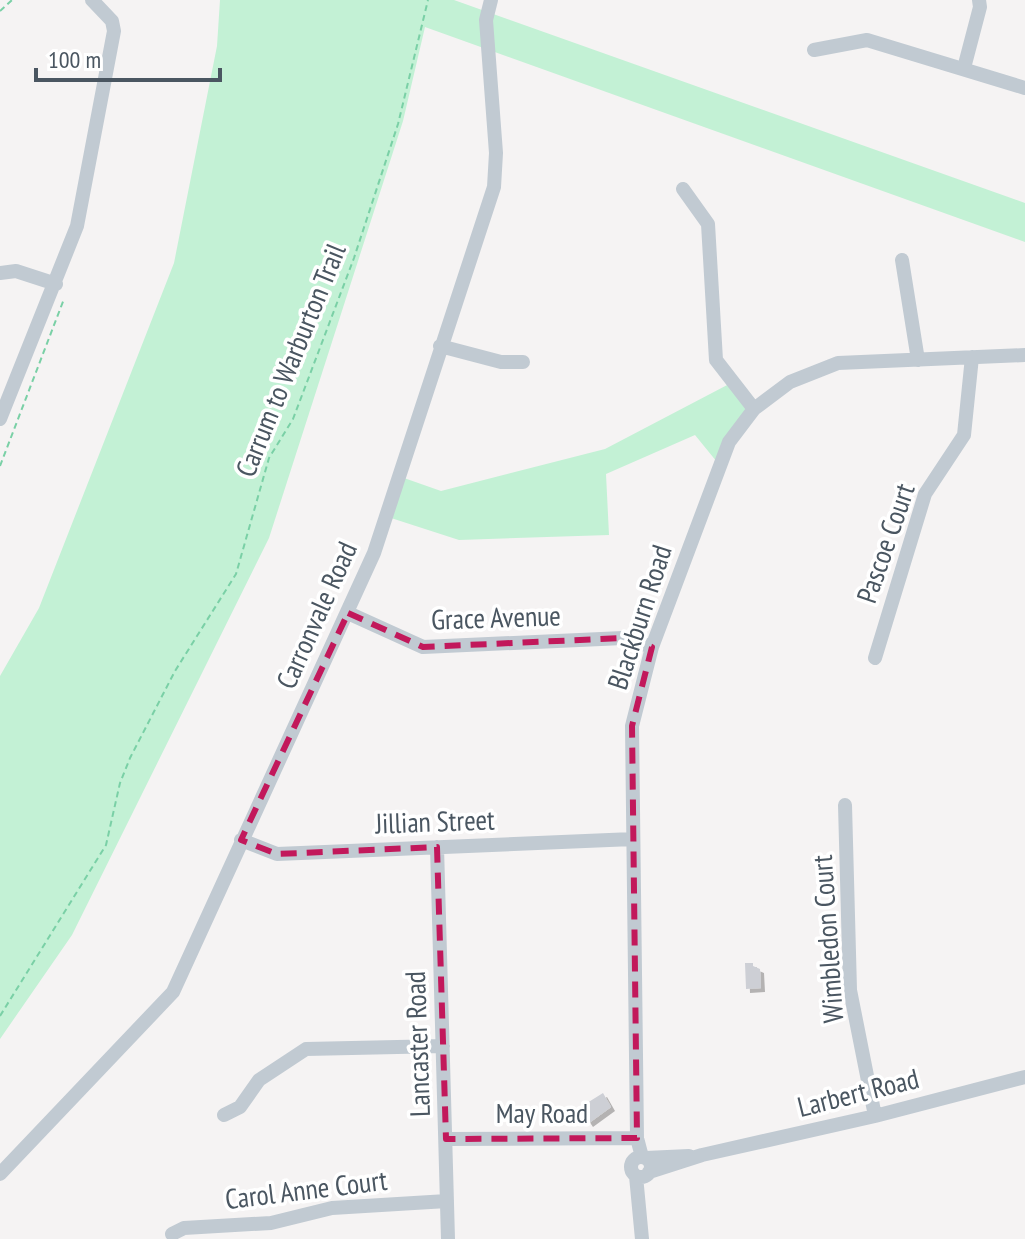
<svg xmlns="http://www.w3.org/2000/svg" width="1025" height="1239" viewBox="0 0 1025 1239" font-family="'PT Sans Narrow',sans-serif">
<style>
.green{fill:#c3f1d5}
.building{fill:#cdcfd5;filter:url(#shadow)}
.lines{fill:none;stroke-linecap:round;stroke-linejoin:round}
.path{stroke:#7ad0a6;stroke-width:2;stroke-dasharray:6 4;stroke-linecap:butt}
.minor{stroke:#c1cad2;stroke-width:14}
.marked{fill:none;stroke:#c2185b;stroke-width:6;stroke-dasharray:16 10;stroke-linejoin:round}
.labels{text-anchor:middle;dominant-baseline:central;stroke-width:7;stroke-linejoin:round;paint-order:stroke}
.street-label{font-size:28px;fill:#4a5661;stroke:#fff}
</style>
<defs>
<filter id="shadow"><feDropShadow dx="4" dy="4" stdDeviation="0" flood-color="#0004"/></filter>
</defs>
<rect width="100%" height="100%" fill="#f5f3f3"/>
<path class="green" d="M220,0H454L1025,203V242L425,27L403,121L269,538L72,935L0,1039V676L39,608L174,263L217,46Z
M731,383L752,410L717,462L695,435L606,474L609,535L459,540L391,518L404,478L441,491L605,449Z"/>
<path class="building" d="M745,963H753V966L760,969L761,988L746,989Z
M603,1093L611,1107L589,1123L579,1108Z"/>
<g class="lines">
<path class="path" d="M0,11L12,0
M0,466L64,299
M0,1016L106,845L120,783L130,758L175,671L236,574L269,458L293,419L354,258L398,124L428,0"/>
<path class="minor" d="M814,50L867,40L1025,88
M964,68L980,7L979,0
M683,189L708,224L716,360L754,409
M902,260L918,360
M0,273L16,271L56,284
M440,346L501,362H523
M0,419L77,226L114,31L112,21L92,0
M348,613L423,647L623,638L652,647
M875,658L925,494L964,435L972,357
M845,805L850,990L875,1116
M241,840L277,854L633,839
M437,847L448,1239
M224,1115L240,1107L259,1080L306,1049L443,1046
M446,1139L637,1138
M642,1157L637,1138L632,726L652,647L729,442L754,409L790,382L838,363L1025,355
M631 1167a10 10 0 1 1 20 0a10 10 0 1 1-20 0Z
M646,1158L689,1156
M649,1172L702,1155L875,1116L1025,1077
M0,1174L173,992L374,553L494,187L496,153L486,20L491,0
M636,1176L642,1239
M172,1234L184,1228L271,1223L332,1208L447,1201"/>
</g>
<path class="marked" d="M348,613L423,647L623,638L652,647L632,726L637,1138L446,1139L437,847L277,854L241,840Z"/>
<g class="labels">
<g class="street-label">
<text transform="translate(290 360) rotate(-68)">Carrum to Warburton Trail</text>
<text transform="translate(885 543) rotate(-71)">Pascoe Court</text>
<text transform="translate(316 615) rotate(-66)">Carronvale Road</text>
<text transform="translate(496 617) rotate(-2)">Grace Avenue</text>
<text transform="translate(639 617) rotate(-72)">Blackburn Road</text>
<text transform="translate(435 821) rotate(-2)">Jillian Street</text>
<text transform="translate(827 939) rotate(-94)">Wimbledon Court</text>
<text transform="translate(417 1044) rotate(-92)">Lancaster Road</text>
<text transform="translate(858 1092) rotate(-14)">Larbert Road</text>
<text x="542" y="1112">May Road</text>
<text transform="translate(306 1189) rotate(-7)">Carol Anne Court</text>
</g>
</g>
<path d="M36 68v12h184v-12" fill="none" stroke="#4a5661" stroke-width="4"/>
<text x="48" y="68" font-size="24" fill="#4a5661" stroke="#ffffff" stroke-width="6" paint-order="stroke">100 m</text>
</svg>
